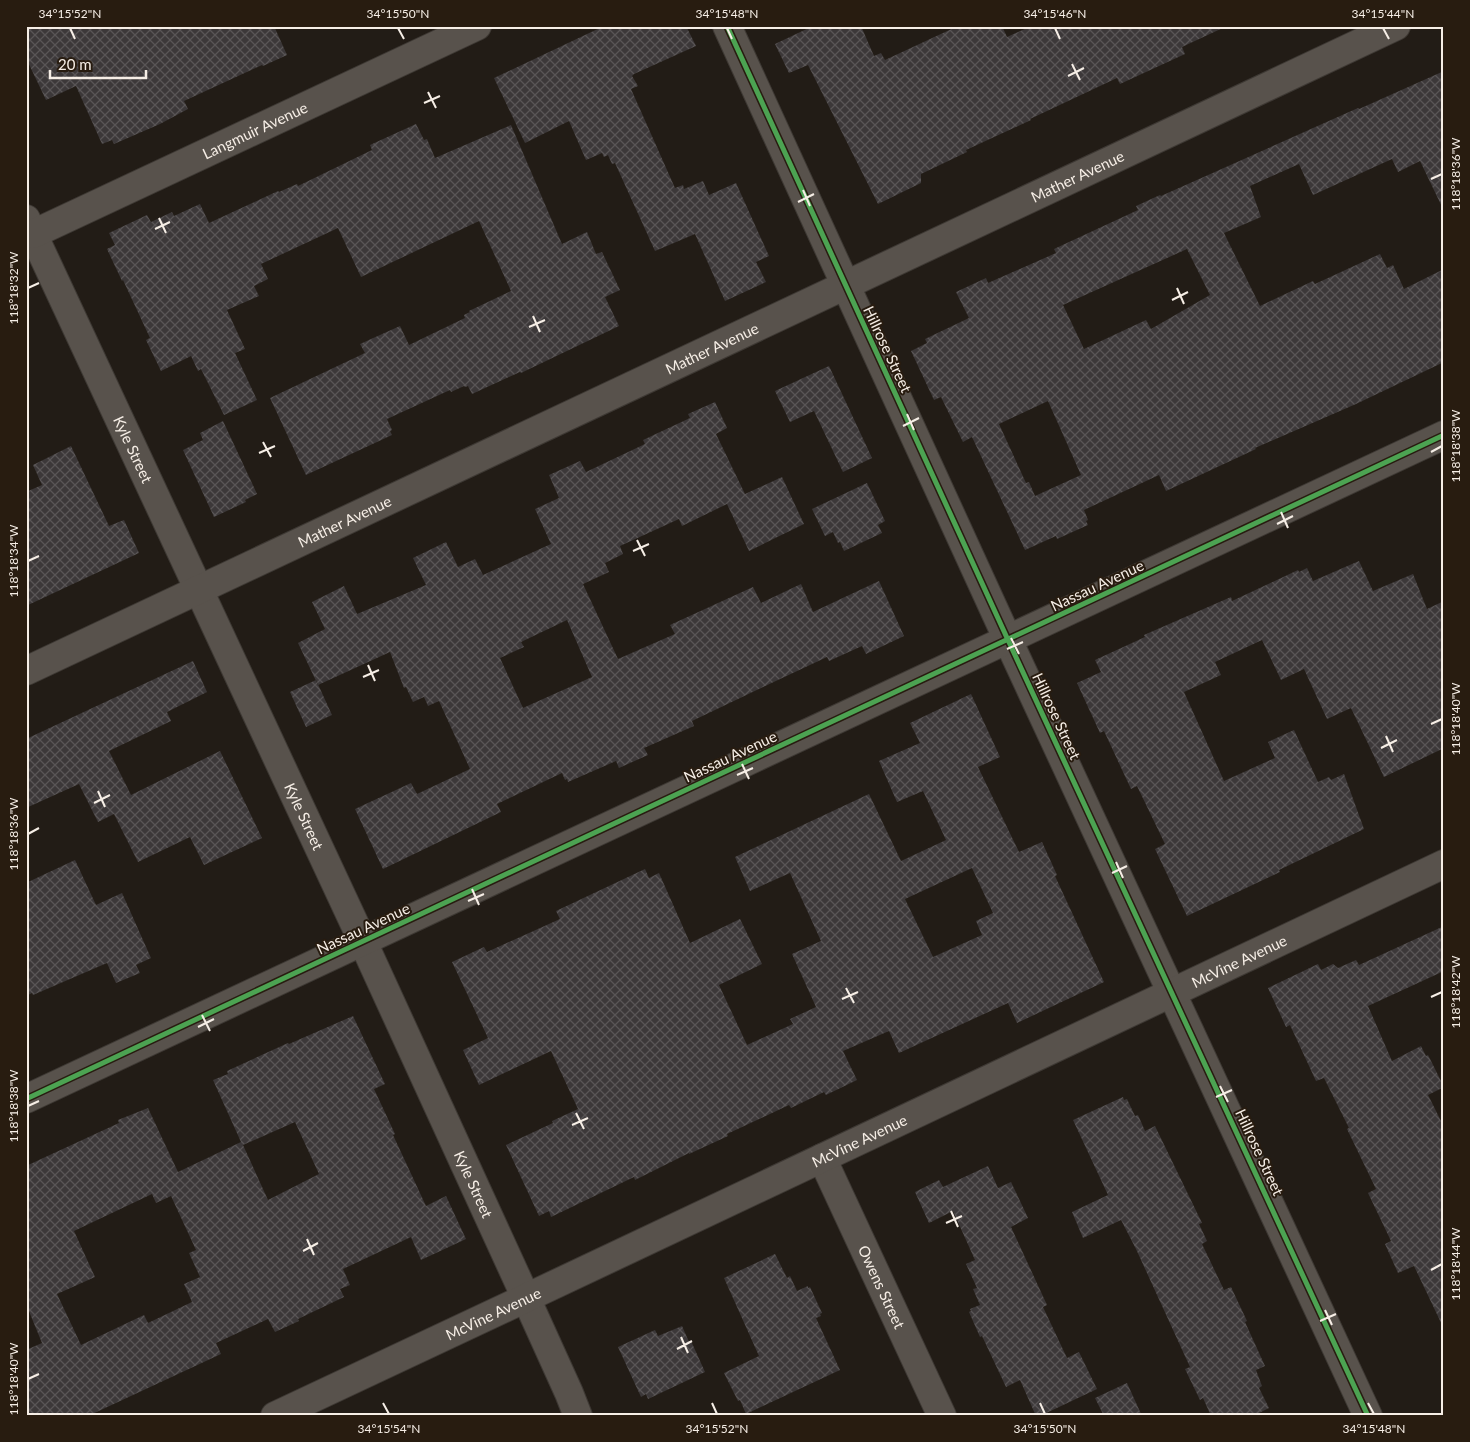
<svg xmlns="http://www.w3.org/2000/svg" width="1470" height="1442" viewBox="0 0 1470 1442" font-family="Lato,sans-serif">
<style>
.building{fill:url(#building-cross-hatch);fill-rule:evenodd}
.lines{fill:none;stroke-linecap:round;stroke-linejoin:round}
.minor-casing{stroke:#3e3934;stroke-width:30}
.minor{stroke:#58524c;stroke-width:28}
.cycleway-casing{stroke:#281c10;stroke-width:8}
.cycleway{stroke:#4ca352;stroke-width:5}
.ticks{fill:none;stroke:#f6eee6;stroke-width:2}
.labels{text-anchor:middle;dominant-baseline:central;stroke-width:4;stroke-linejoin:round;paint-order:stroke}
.street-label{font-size:15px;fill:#f6eee6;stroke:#281c10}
.neatline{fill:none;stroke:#f6eee6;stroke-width:2}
.ticks-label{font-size:12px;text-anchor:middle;fill:#f6eee6}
</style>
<defs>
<pattern id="building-cross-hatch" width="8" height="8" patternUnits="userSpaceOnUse" patternTransform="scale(1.25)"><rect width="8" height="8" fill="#3c3839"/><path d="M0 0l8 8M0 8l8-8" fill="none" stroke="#595556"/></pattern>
</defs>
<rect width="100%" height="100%" fill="#221c16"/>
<path class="building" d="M26,26H274L287,55L263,66L262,65L184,101L188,109L160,124L114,144L112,140L102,144L76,86L46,100L26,58Z
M604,26H686L696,46L634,74L632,76L638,86L631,89L675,188L683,185L684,189L703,181L709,195L736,183L769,256L756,262L766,282L725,301L695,234L655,251L615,163L612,164L608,155L604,157L602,153L586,160L569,121L525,143L494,78Z
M813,26H861L874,56L881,53L885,60L958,26H1002L1007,37L1031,26H1227L1182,47L1185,54L1120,84L1117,78L1030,119L1031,120L966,150L967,152L921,174V183L878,204L808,65L789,73L775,44Z
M1444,71V211L1420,161L1398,172L1392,159L1313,195L1299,164L1250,186L1261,217L1224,233L1260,306L1313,281L1315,284L1380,254L1387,268L1393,265L1404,289L1444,269V362L1356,404L1255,448L1256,449L1166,491L1159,475L1084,510L1088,520L1086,521L1088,525L1057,539L1056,536L1025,550L972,437L963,442L941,397L934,400L911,351L927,343L925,339L969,318L956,292L986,278L988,283L1056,253L1054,249L1138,210L1136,206L1160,195L1161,196L1358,108L1359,109ZM1187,249L1210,295L1151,329L1146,320L1084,349L1063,305ZM1048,401L1081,475L1035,496L1029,482L1026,483L999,424Z
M416,124L424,140L427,139L435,158L511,125L562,244L587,232L596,254L602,252L620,290L605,297L619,326L521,373L520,372L472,394L468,386L465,387L464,386L451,392L450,390L387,419L392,430L390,431L392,435L306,475L270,398L365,353L360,344L400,326L409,345L465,318L464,315L470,312L469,311L511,291L479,221L361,277L338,228L261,264L268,279L254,286L259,296L227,310L245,349L235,353L257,400L224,415L201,369L198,371L191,356L161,371L146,340L150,338L123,280L122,281L107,249L115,245L109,233L147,215L151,222L172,212L174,216L200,204L209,223L278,191L279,192L297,184L298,186L372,150L370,145Z
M829,366L872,458L843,472L814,411L790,422L775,391Z
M715,402L727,428L716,434L745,494L782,477L804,524L749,551L727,504L682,526L679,519L620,546L623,554L605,563L609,572L583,584L618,659L675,634L670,625L753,587L761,603L801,584L813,612L879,581L904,636L866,654L862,646L829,661L827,657L761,688L692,721L694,726L644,748L648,755L619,768L616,761L568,782L567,779L565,780L562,773L497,804L501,812L383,869L355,809L411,783L417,794L470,769L439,701L428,706L424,697L413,702L406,687L404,688L390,652L318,685L298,643L325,629L312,602L344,586L357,614L426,585L413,558L446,542L458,567L475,559L483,575L551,544L535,509L559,498L549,475L580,461L586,472L645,444L643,440L690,418L688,414ZM567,620L592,677L523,708L500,658L524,647L521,642Z
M223,421L257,494L245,500L246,502L214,517L183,450L203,440L200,433Z
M71,446L109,526L124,520L139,553L26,606V492L42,485L33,465Z
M867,483L885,521L878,525L882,533L844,551L840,542L838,543L833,532L825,536L812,509Z
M1359,561L1373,591L1413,574L1427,609L1444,601V748L1384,777L1351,708L1327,719L1304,669L1281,680L1262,640L1215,662L1221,675L1184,692L1224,781L1275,758L1268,742L1294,730L1318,782L1329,777L1331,780L1344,774L1364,829L1279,870L1280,872L1187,916L1155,849L1165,844L1137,786L1131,789L1104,731L1100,733L1077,683L1101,672L1095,660L1145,637L1144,635L1231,597L1232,601L1298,570L1299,572L1307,568L1313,581Z
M193,661L207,692L167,712L171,721L109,751L131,795L220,751L262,838L204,865L190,837L138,862L114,814L98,822L79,784L26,808V739Z
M316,680L332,715L306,727L290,692Z
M971,694L1000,757L978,767L1019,852L1042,842L1057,875L1055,876L1104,982L1017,1023L1008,1003L899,1053L889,1031L843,1051L857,1080L826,1095L824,1092L791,1108L789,1105L727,1134L728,1136L689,1154V1153L635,1180L634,1177L551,1217L549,1211L539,1216L506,1145L553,1123L552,1121L578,1109L551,1051L479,1085L463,1050L488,1038L452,962L484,947L487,952L560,919L556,911L645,869L649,878L659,873L690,943L740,919L762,964L719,985L747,1045L793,1024L790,1019L816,1007L792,954L821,941L790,873L750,891L735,857L869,794L901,861L946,840L923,791L897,802L879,761L920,743L910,723ZM972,868L993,913L976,921L982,935L933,957L905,899Z
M75,860L96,905L122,893L151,958L136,965L140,973L116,983L107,963L33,995L32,993L26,996V883Z
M1444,926V971L1368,1006L1392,1061L1421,1046L1426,1056L1428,1055L1444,1087L1428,1095L1444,1127V1329L1414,1266L1398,1273L1385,1244L1391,1241L1368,1193L1376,1189L1347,1129L1349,1128L1324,1078L1316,1081L1290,1025L1286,1027L1268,988L1318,964L1321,970L1333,964L1338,968L1356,960L1359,965Z
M353,1016L385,1084L374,1089L395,1134L393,1135L426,1206L446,1196L466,1239L421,1260L411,1237L343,1269L350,1285L340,1289L344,1297L298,1319L299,1321L275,1332L268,1319L216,1343L221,1354L88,1416H26V1350L42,1343L26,1304V1166L119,1123L118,1120L148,1108L178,1172L241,1142L213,1080L228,1074L227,1071L288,1043L289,1044ZM295,1122L319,1174L268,1200L243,1145ZM152,1194L156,1203L171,1196L196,1250L189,1253L200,1277L184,1284L192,1302L148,1323L144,1315L81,1345L57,1294L95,1277L74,1231Z
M1123,1097L1124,1100L1127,1099L1135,1116L1138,1115L1145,1131L1155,1126L1202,1223L1199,1224L1207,1241L1202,1244L1224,1290L1231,1287L1247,1321L1245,1322L1265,1366L1256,1370L1262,1386L1259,1388L1269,1408L1253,1416H1211L1203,1398L1200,1400L1185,1369L1190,1367L1136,1249L1121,1220L1083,1238L1072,1212L1108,1195L1073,1120Z
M988,1166L998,1188L1011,1182L1028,1218L1011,1227L1047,1305L1043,1307L1067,1358L1079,1352L1097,1389L1040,1416H1036L1020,1380L1006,1387L982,1336L980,1337L969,1312L971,1311L970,1309L980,1305L973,1289L977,1288L966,1264L975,1260L953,1211L929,1223L915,1192L939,1180L943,1187Z
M775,1254L787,1278L790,1276L797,1291L808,1286V1288L810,1287L822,1313L820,1314L821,1316L816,1318L840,1370L746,1414L740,1400L738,1401L724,1373L759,1356L724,1278Z
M682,1326L689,1342L691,1341L705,1372L648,1399L646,1394L641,1397L618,1347L655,1330L658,1336Z
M1127,1383L1142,1416H1104L1095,1398Z"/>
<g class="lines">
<defs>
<g id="minor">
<path d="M727,26L1008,640L1368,1416"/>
<path id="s1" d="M26,219L363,942L526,1298L569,1393L578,1416"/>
<path id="s2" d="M33,234L477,26"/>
<path id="s3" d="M26,671L1396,26"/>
<path d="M26,1099L1444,435"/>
<path id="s4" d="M822,1158L942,1416"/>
<path id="s5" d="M275,1416L526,1298L1444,864"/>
</g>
</defs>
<use href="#minor" class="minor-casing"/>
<use href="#minor" class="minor"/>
<defs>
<path id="cycleway" d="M727,26L1008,640L1368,1416
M26,1099L1444,435"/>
</defs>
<use href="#cycleway" class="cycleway-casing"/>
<use href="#cycleway" class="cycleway"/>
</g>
<path class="ticks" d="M70,28L75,39M398,28L404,39M727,28L732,39M1055,28L1060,39M1383,28L1389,39M1072,64L1080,80M1068,76L1084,68M428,92L436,108M424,103L440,96M1431,179L1442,174M803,190L810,206M798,202L814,194M159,218L166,233M155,229L170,222M28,288L39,283M1177,288L1184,304M1172,300L1188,292M533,316L540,332M529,327L545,320M907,414L914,430M903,426L919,418M263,442L271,457M1431,452L1442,446M259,453L275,446M1281,512L1288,528M1277,524L1293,516M637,540L645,556M633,551L649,544M28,561L39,556M1011,638L1019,654M1007,649L1023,642M368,665L375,681M363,677L379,670M1431,724L1442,719M1386,736L1393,752M1381,748L1397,740M742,764L749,779M737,775L753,768M98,791L105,807M94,803L110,795M28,834L39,828M1116,862L1123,878M1112,873L1127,866M472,889L479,905M468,901L484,894M846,988L854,1003M1431,997L1442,992M842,999L858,992M202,1015L210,1031M198,1027L214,1019M1220,1086L1228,1102M1216,1097L1232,1090M28,1106L39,1101M576,1113L584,1129M572,1125L588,1118M951,1211L958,1227M946,1223L962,1216M307,1239L314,1255M303,1251L318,1243M1431,1270L1442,1264M1325,1310L1332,1325M1320,1321L1336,1314M681,1337L688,1353M677,1349L692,1341M28,1379L39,1374M383,1403L389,1414M712,1403L717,1414M1040,1403L1045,1414M1368,1403L1374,1414"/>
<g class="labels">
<g class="street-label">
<text stroke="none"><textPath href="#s2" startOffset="245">Langmuir Avenue</textPath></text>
<text stroke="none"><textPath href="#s3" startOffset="1162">Mather Avenue</textPath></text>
<text stroke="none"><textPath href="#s3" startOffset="758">Mather Avenue</textPath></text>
<text transform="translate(888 349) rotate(65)">Hillrose Street</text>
<text stroke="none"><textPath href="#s1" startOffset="254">Kyle Street</textPath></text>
<text stroke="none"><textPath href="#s3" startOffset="352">Mather Avenue</textPath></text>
<text transform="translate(1097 585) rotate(-25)">Nassau Avenue</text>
<text transform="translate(1057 716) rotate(65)">Hillrose Street</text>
<text transform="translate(730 756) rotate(-25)">Nassau Avenue</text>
<text stroke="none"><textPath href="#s1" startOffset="659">Kyle Street</textPath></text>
<text transform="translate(363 928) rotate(-25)">Nassau Avenue</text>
<text stroke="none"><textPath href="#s5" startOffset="1066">McVine Avenue</textPath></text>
<text stroke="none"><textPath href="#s5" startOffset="646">McVine Avenue</textPath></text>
<text transform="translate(1260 1152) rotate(65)">Hillrose Street</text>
<text stroke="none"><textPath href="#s1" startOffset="1064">Kyle Street</textPath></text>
<text stroke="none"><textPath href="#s4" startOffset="142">Owens Street</textPath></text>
<text stroke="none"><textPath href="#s5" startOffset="241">McVine Avenue</textPath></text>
</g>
</g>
<rect width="1470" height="1442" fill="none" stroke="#281c10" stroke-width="55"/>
<path d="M50 70v8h96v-8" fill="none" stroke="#f6eee6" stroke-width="2.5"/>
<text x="58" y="70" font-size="15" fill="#f6eee6" stroke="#281c10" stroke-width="4" paint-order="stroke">20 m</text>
<rect x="28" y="28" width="1414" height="1386" class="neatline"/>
<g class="ticks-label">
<text x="70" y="18">34°15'52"N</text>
<text x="398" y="18">34°15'50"N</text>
<text x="727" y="18">34°15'48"N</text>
<text x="1055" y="18">34°15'46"N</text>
<text x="1383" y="18">34°15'44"N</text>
<text transform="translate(1456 174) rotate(-90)" y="4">118°18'36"W</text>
<text transform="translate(14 288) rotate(-90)" y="4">118°18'32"W</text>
<text transform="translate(1456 446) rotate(-90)" y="4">118°18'38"W</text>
<text transform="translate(14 561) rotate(-90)" y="4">118°18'34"W</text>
<text transform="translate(1456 719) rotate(-90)" y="4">118°18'40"W</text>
<text transform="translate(14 834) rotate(-90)" y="4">118°18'36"W</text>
<text transform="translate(1456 992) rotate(-90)" y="4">118°18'42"W</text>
<text transform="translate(14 1106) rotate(-90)" y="4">118°18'38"W</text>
<text transform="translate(1456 1264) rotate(-90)" y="4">118°18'44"W</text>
<text transform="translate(14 1379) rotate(-90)" y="4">118°18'40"W</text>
<text x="389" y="1433">34°15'54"N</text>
<text x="717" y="1433">34°15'52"N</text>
<text x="1045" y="1433">34°15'50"N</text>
<text x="1374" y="1433">34°15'48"N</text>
</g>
</svg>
